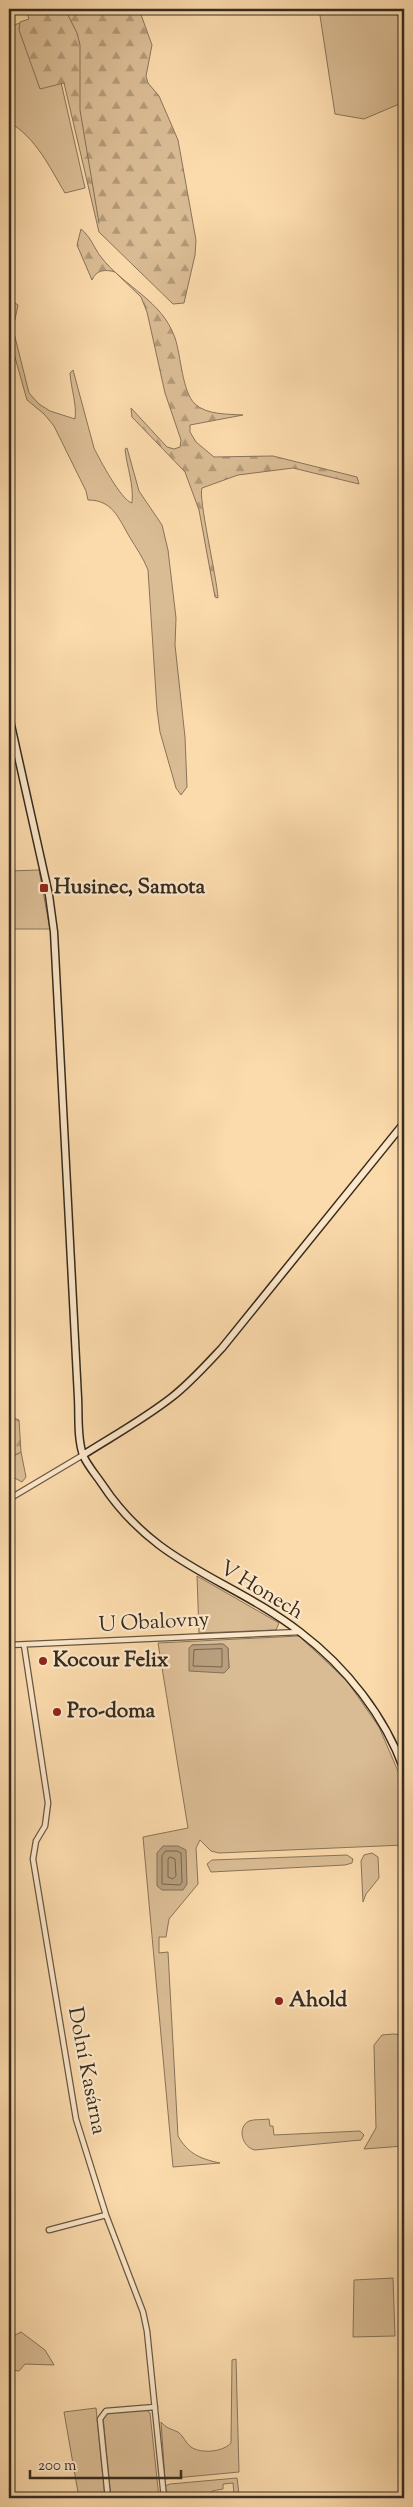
<svg xmlns="http://www.w3.org/2000/svg" width="413" height="2507" viewBox="0 0 413 2507" font-family="'Sorts Mill Goudy',serif">
<style>
.green{fill:#dabc94;stroke:#887459;fill-rule:evenodd}
.forest{fill:url(#forest-firs);stroke:#887459}
.water{fill:#b89e7c;stroke:#847056}
.lines{fill:none;stroke-linecap:round;stroke-linejoin:round}
.shore{stroke:#77644d;stroke-width:1}
.stream{stroke:#847056;stroke-width:1}
.street-casing{stroke:#675742;stroke-width:7}
.secondary-casing{stroke:#362b1e;stroke-width:9}
.street{stroke:#fce7c9;stroke-width:4.5}
.secondary{stroke:#fce7c9;stroke-width:6}
.poi-dot{fill:#8f2418;stroke:#fce7c9;stroke-width:2}
.labels{text-anchor:middle;dominant-baseline:central;stroke-width:4.5;stroke-linejoin:round;paint-order:stroke}
.poi-label{font-size:21px;font-weight:bold;fill:#362b1e;stroke:#fce7c9;text-anchor:start}
.street-label{font-size:21px;fill:#362b1e;stroke:#fce7c9}
</style>
<defs>
<pattern id="forest-firs" width="22" height="20" patternUnits="userSpaceOnUse" patternTransform="scale(1.25)"><rect width="22" height="20" fill="#dabc94"/><path d="M5 1l3.5 6h-7zM16 11l3.5 6h-7z" fill="#b29978"/></pattern>
</defs>
<rect width="100%" height="100%" fill="#fbdaac"/>
<filter id="stains"><feTurbulence type="fractalNoise" baseFrequency=".004" numOctaves="4"/><feColorMatrix values="0 0 0 0 .2 0 0 0 0 .09 0 0 0 0 .02 0 0 0 .5 -.17"/></filter>
<radialGradient id="worn" r=".72"><stop offset=".6" stop-color="#630" stop-opacity="0"/><stop offset="1" stop-color="#630" stop-opacity=".3"/></radialGradient>
<path class="green" d="M319,9H393L404,26V102L364,119L335,114Z
M25,22L60,78L85,188L65,193C49,166 36,138 9,122V26Z
M9,299L18,305L13,329L29,393L39,404L50,411L75,419C77,404 71,389 70,373L73,370L94,448C100,460 121,500 132,503C134,484 127,468 125,449L127,448L139,491L162,525L168,550L176,618L175,645L185,737L187,787L181,795L176,788L160,732L157,710L148,570C143,557 136,548 129,536C118,517 112,500 88,500L86,491L54,426L44,414L27,400L9,336Z
M39,870L50,929H9V871Z
M21,1452L26,1477L22,1482L9,1475V1458Z
M197,1576L279,1623L276,1630L199,1633Z
M299,1636L347,1681L379,1727L404,1785V1845L219,1853L211,1851L200,1840L196,1848L198,1884L169,1919L166,1937H159V1953L168,1952L178,2136C188,2154 201,2159 220,2163L173,2167L143,1837L188,1828L158,1643ZM223,1644L228,1648L229,1668L189,1648L192,1645Z
M372,1853L378,1857L379,1878L366,1894L363,1902L361,1861L364,1855Z
M347,1855L353,1859L352,1863L345,1865L211,1872L207,1864L212,1860Z
M393,2034L404,2035V2146L364,2149L376,2128L374,2045L382,2035Z
M269,2119L270,2126H273L274,2135L360,2131L364,2135L361,2140L255,2150C243,2148 236,2128 249,2121C254,2119 263,2120 269,2119Z
M393,2278L395,2336L353,2337L354,2280Z
M21,2332L45,2350L54,2365L25,2364L19,2371L12,2370L9,2374V2338Z
M236,2359L239,2472L165,2479L161,2422C166,2428 171,2429 178,2432C184,2436 185,2443 191,2447C201,2454 223,2452 231,2443L232,2360Z
M96,2408L105,2498H79L64,2412Z
M146,2410L150,2413L159,2498H111L103,2417L108,2413Z
M237,2478L239,2494H234L233,2483L223,2484V2489L212,2491V2497L169,2498L165,2486L170,2484Z"/>
<path class="forest" d="M25,9H139L152,45L146,76L148,83L159,96L178,140L196,240L195,255L184,303L173,304L99,232L64,83L40,89L19,30L20,22L29,19Z
M81,229C91,237 94,248 101,257C124,287 162,300 175,338C181,355 182,392 195,404C207,415 228,414 243,415L190,425V432L196,442L214,457L273,456L357,477L359,484L293,468L238,475L202,488C198,498 217,578 218,598L215,597L199,510L185,472L132,417L131,408L167,447L174,449L180,447L181,440L165,393L147,312L141,297L115,272C105,269 96,270 92,280L77,245Z
M9,1416L19,1420L21,1452L9,1458Z"/>
<path class="water" d="M223,1644L228,1648L229,1668L224,1673L189,1671V1648L192,1645Z
M163,1846H178L186,1850L187,1884L183,1890H162L157,1886V1853Z"/>
<g class="lines">
<path class="shore" d="M222,1649V1667L193,1666L194,1650Z
M166,1851H177L181,1853L182,1882L180,1885L162,1884V1856Z
M170,1857L175,1859L176,1876L173,1879L168,1877V1860Z"/>
<path class="stream" d="M65,9L77,33L80,45V110L99,223"/>
<defs>
<path id="street" d="M9,1499L83,1455
M9,1645L300,1632
M24,1645L48,1803L45,1826L36,1841L33,1859L76,2119L106,2215L143,2312L147,2331L164,2498
M49,2230L106,2215
M108,2498L100,2419L106,2411L155,2407"/>
<path id="secondary" d="M9,716L49,895L54,932L78,1398C79,1415 77,1438 83,1455C87,1465 96,1475 102,1484C156,1566 228,1577 300,1632C346,1667 385,1716 404,1770
M83,1455C113,1436 144,1419 172,1397C190,1383 206,1365 222,1348L404,1123"/>
</defs>
<use href="#street" class="street-casing"/>
<use href="#secondary" class="secondary-casing"/>
<use href="#street" class="street"/>
<use href="#secondary" class="secondary"/>
</g>
<g class="poi-dot">
<rect x="39" y="883" width="10" height="10" rx="2.5"/>
<circle cx="43" cy="1661" r="5"/>
<circle cx="57" cy="1712" r="5"/>
<circle cx="279" cy="2001" r="5"/>
</g>
<g class="labels">
<g class="poi-label">
<text x="54" y="888">Husinec, Samota</text>
<text x="53" y="1661">Kocour Felix</text>
<text x="67" y="1712">Pro-doma</text>
<text x="289" y="2001">Ahold</text>
</g>
<g class="street-label">
<text transform="translate(261 1591) rotate(31)">V Honech</text>
<text transform="translate(154 1623) rotate(-3)">U Obalovny</text>
<text transform="translate(86 2071) rotate(79)">Dolní Kasárna</text>
</g>
</g>
<rect width="413" height="2507" fill="none" stroke="#fbdaac" stroke-width="30"/>
<rect x="10" y="10" width="393" height="2487" fill="none" stroke="#362b1e" stroke-width="2.5"/>
<rect x="15" y="15" width="383" height="2477" fill="none" stroke="#362b1e"/>
<path d="M30 2470v8h151v-8" fill="none" stroke="#362b1e" stroke-width="2.5"/>
<text x="38" y="2470" font-size="15" fill="#362b1e" stroke="#fce7c9" stroke-width="4" paint-order="stroke">200 m</text>
<rect width="100%" height="100%" filter="url(#stains)"/>
<rect width="100%" height="100%" fill="url(#worn)"/>
</svg>
